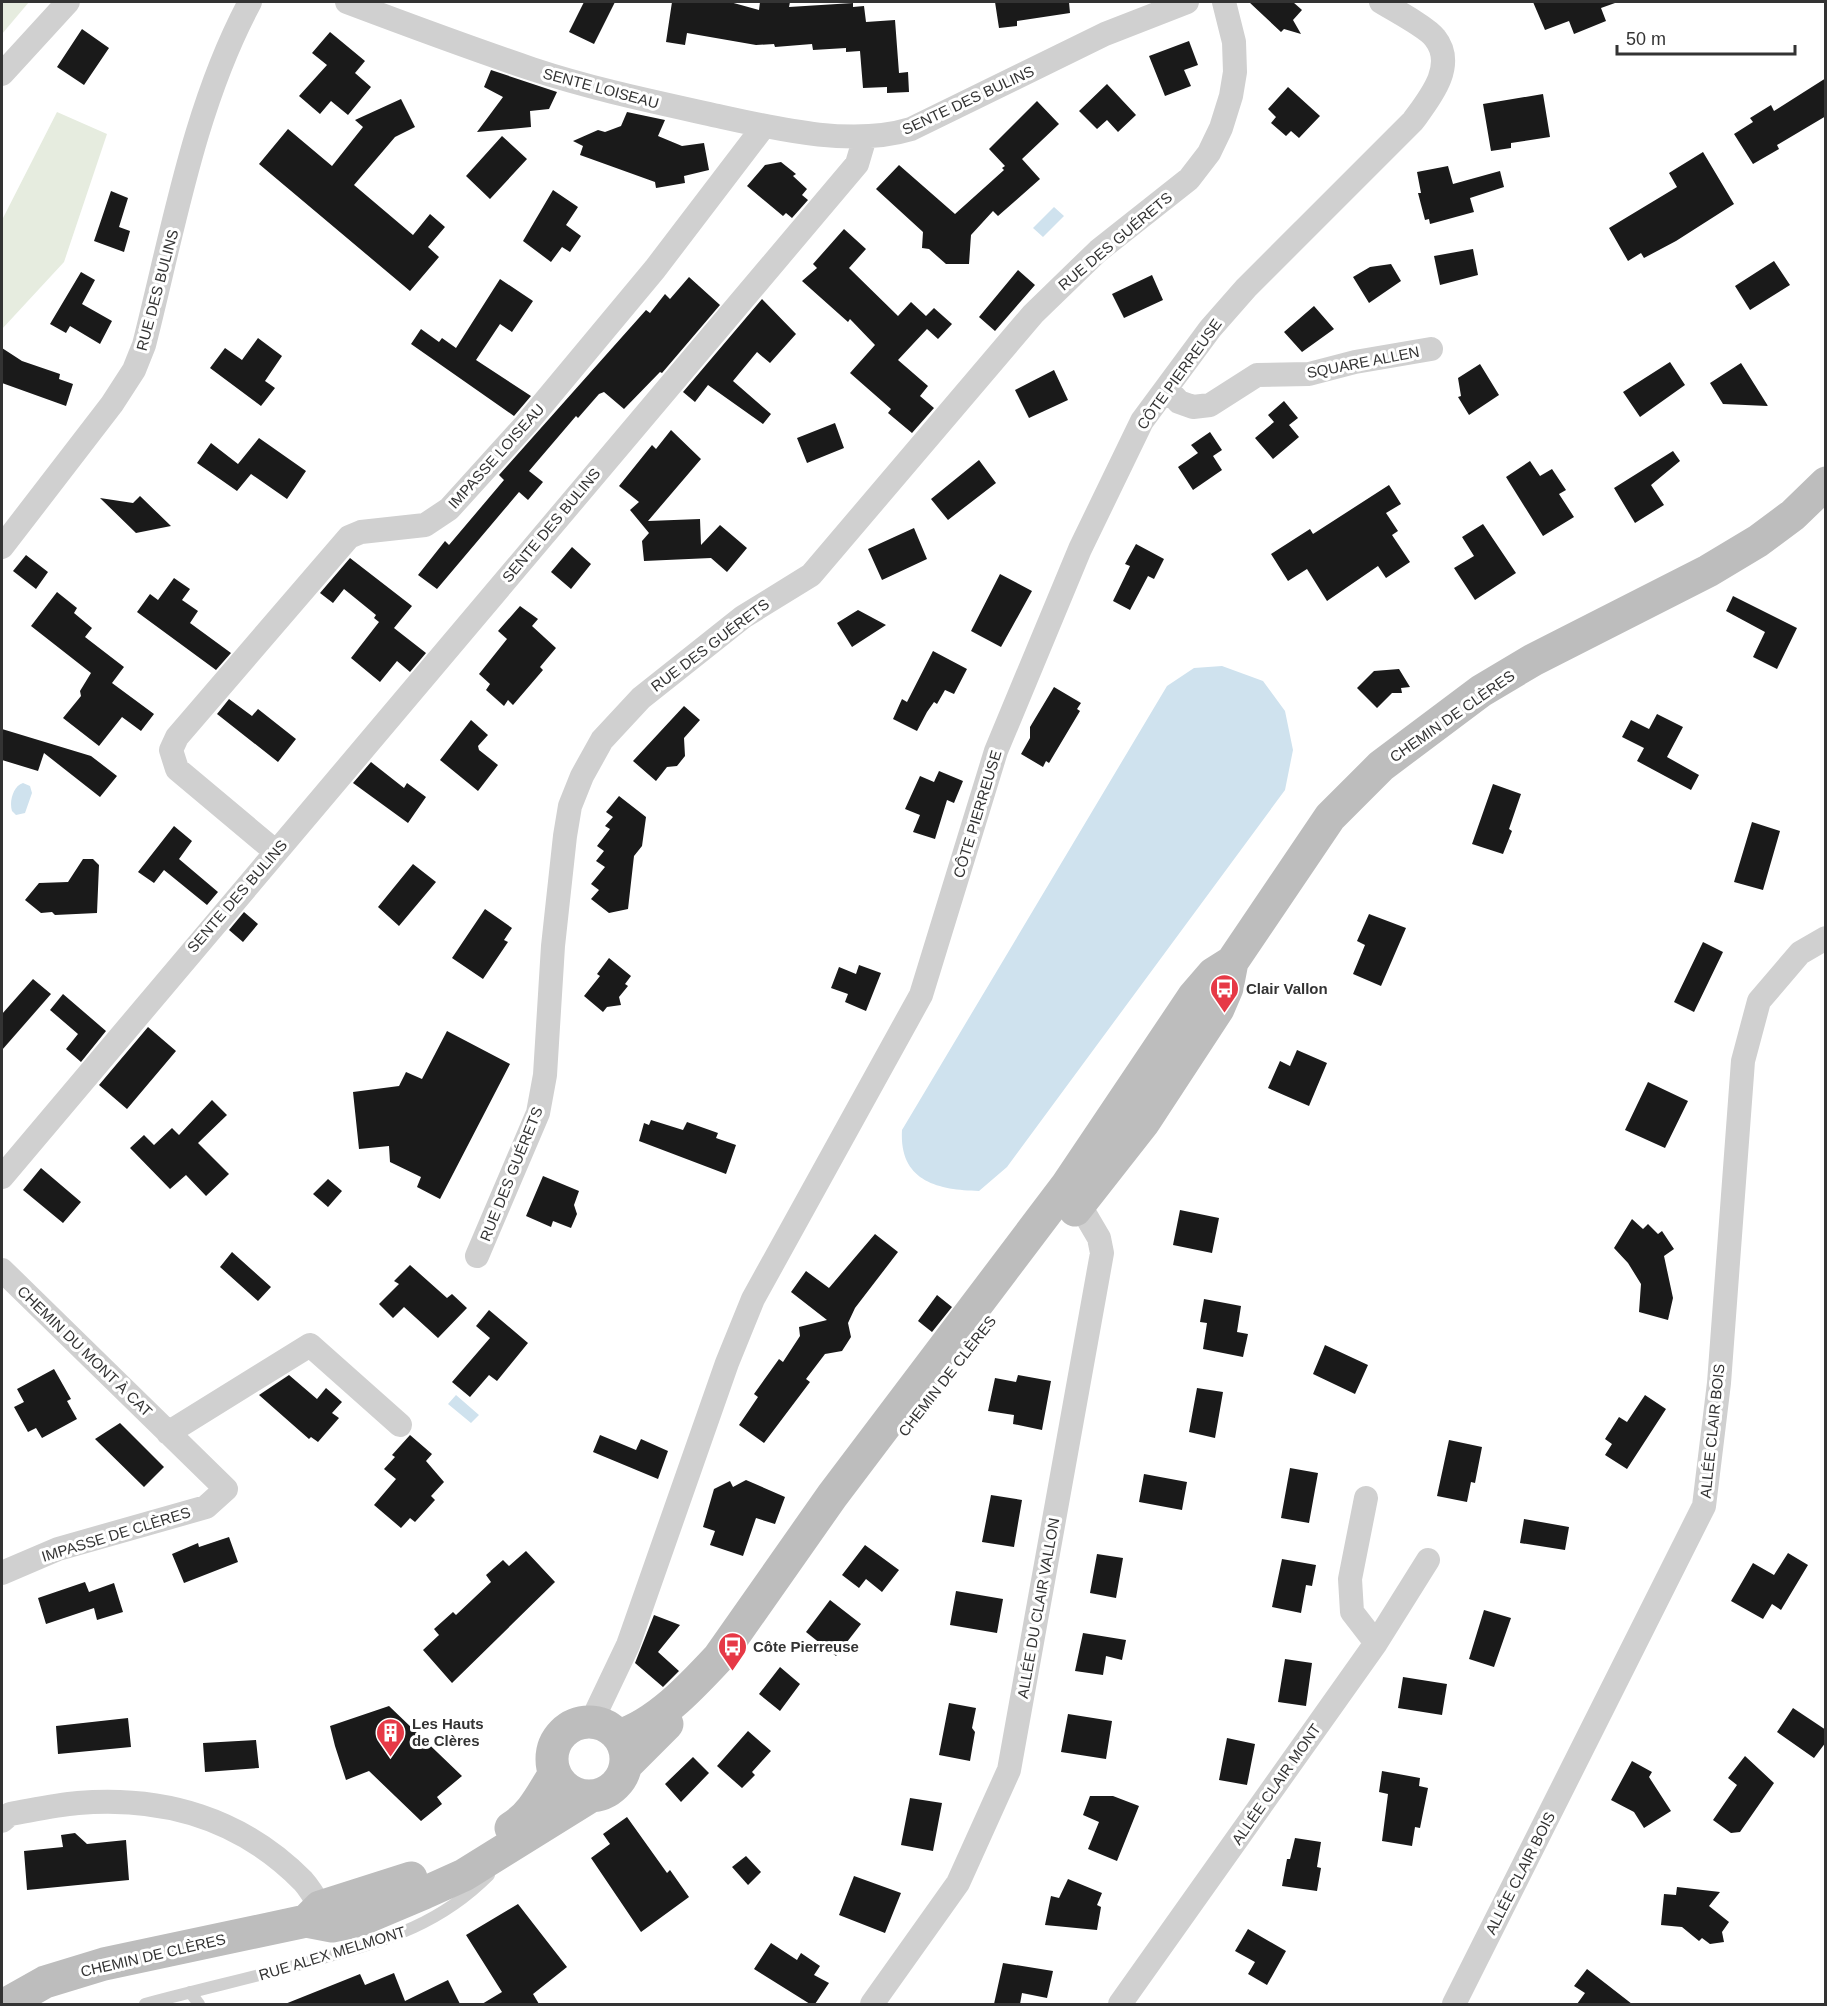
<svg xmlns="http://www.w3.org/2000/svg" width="1827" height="2006" viewBox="0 0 1827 2006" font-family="Arial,sans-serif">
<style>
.green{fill:#e6ecdf}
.water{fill:#cfe2ee}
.building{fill:#1a1a1a}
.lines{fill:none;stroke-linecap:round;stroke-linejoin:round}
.lane{stroke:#d0d0d0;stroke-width:12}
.street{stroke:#d0d0d0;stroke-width:24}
.secondary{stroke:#bdbdbd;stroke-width:33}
.labels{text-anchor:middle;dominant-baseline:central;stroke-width:6;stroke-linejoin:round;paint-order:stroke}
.street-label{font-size:15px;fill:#333;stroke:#fff}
.poi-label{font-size:15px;font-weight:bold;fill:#333;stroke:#fff;text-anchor:start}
</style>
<rect width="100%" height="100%" fill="#fff"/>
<path class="green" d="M2,2H29L2,34Z
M57,112L107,134L64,262L2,329V220Z"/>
<path class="water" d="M1054,207L1064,216L1043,237L1033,228Z
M1222,666L1263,681L1285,711L1293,750L1285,790L1007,1167L979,1191C937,1190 899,1181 902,1130L1167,686L1194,668Z
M23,783L30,786L32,793L25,813L16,815L12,811C9,802 13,786 23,783Z
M456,1395L479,1415L471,1423L448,1404Z"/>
<path class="building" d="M584,2H615L594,44L569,32Z
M672,2H730L759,10L760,2H790L789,7L853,3V7L864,6L866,22L895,20L899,73L908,72L909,92L887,93V87L863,88L860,51L846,52V48L813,50L812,44L775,47L774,44L756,45L687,33L685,45L666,42Z
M995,2H1069L1070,13L1017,21V26L999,28Z
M1249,2H1293L1302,10L1293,20L1301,34L1284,29L1281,32Z
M1533,2H1614L1615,3L1601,8L1606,21L1574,34L1569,21L1545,30Z
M82,29L109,48L84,85L57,67Z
M330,32L365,61L355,73L371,87L348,115L331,101L320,114L299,96L327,65L312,53Z
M1189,41L1198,65L1184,70L1191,86L1165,96L1149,56Z
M491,70L557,92L549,109L530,111L531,127L477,132L503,97L484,87Z
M1826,78V116L1777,145L1779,149L1753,164L1734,134L1753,122L1750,118L1771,105L1774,111Z
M1107,84L1136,115L1118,132L1107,120L1097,129L1079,111Z
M1288,87L1320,116L1299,138L1291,131L1286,136L1271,123L1276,117L1268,109Z
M1543,94L1550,137L1511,143V148L1491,151L1483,104Z
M401,99L415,127L395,137L354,185L413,235L430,214L445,227L428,247L439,257L410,291L259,164L288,129L332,166L363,127L355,120Z
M1037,101L1059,124L1022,159L1040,179L998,216L993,211L971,235L969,264H946L929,249L922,248L923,232L876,189L899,165L955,214L1004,170L1002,168L1005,166L989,149Z
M627,112L665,120L658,136L682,146L704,143L709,170L684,176L685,183L656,188L655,182L580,155L583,146L573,141L598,130L605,132L621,126Z
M502,136L527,159L490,199L466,176Z
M1703,152L1734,204L1676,241L1644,258L1641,253L1628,261L1609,228L1677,187L1669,173Z
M781,162L796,174L793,176L807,189L802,195L808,200L792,218L786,213L783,216L747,186L765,165Z
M1448,166L1453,184L1500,171L1504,187L1470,198L1474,212L1430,224L1429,219L1425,220L1418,193H1421L1417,172Z
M553,190L578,207L566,225L581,236L570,252L562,247L551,262L523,241Z
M111,191L128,198L119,227L130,231L124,252L94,241Z
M844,229L866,249L849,268L898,316L911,302L926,316L934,308L952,324L938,339L927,329L898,360L928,386L920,396L934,408L912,433L888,413L891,409L850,373L875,345L850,319L848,322L802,281L817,268L813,264Z
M1473,249L1478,275L1440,285L1434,256Z
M1774,261L1790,285L1750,310L1735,286Z
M1391,264L1401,281L1369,303L1353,277L1370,267Z
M1018,270L1035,285L995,331L979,317Z
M81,272L95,280L82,304L112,321L100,344L70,326L66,333L50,324Z
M1152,275L1163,300L1124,318L1112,294Z
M689,277L720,305L662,373L660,372L624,409L604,392L599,394L578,418L576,416L529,471L543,482L528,500L519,492L437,589L418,575L445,541L449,545L504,480L499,475L646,310L650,313L665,294L670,299Z
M500,279L533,301L512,332L500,324L476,360L531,396L514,416L411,344L421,329L439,342L442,338L456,348Z
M762,299L796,334L770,363L757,352L733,381L771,414L763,424L708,385L695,402L683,392Z
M1314,306L1334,329L1302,352L1284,332Z
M258,338L282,356L265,381L275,388L261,406L210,368L225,348L242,360Z
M2,348L22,361L60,374L59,379L73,384L66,406L2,383Z
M1670,362L1685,385L1640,417L1623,392Z
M1741,363L1768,406L1723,404L1710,383Z
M1480,364L1499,395L1469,415L1458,397L1461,396L1458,378Z
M1054,370L1068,400L1029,418L1015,390Z
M1284,401L1298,418L1289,425L1299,437L1273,459L1255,438L1274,422L1268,415Z
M835,423L844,448L807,463L797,438Z
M671,430L701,459L648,521L700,519L701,545L720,525L747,548L727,572L711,558L644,561L642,541L649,533L630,510L639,502L619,486L652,445L656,449Z
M1210,432L1222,450L1213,456L1222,470L1193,490L1178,467L1198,453L1191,445Z
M259,438L306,471L287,499L251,474L237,491L197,463L211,443L238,464Z
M1673,451L1680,461L1651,485L1664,505L1635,523L1614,488Z
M979,460L996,483L948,520L931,499Z
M1530,461L1540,476L1552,469L1566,490L1559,494L1574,517L1543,536L1506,477Z
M1389,485L1401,504L1386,513L1398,531L1392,535L1410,562L1386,578L1378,566L1327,601L1307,569L1288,581L1271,554L1310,529L1313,534Z
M140,496L171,526L136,533L100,498L133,503Z
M1483,524L1516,573L1475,600L1454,568L1474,556L1462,537Z
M914,528L927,559L882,580L868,549Z
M1136,544L1164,559L1154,579L1148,576L1130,610L1113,601L1130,566L1125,564Z
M572,547L591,564L571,589L551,572Z
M26,555L48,572L36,589L13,571Z
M350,558L412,606L394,628L426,653L410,672L397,661L380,682L351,658L379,622L374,618L376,615L344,589L333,603L320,593Z
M1000,574L1032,591L1001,647L971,631Z
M174,578L190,589L182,600L198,611L190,623L231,653L216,670L137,612L150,594L158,600Z
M57,592L77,608L74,613L92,628L85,637L124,667L112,683L154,714L141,731L122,717L99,746L63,718L81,696L80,691L91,673L31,626Z
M1733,596L1797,628L1777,669L1753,657L1765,632L1726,611Z
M520,606L538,619L532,626L556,648L540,667L543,670L513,705L508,700L504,706L486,690L490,684L479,674L507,639L498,631Z
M858,610L886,625L852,647L837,623Z
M933,651L967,669L954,694L945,690L937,704L934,702L927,712L917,731L893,719L902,699L907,702Z
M1399,669L1410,687L1401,688L1402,693H1392L1377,708L1357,688L1374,671Z
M1054,687L1081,703L1077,709L1080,711L1049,763L1046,761L1043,767L1021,754L1030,738V727Z
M229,699L252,716L258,709L296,739L278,762L217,714Z
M684,706L700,720L684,738L685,756L677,766L667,767L656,781L633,761Z
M1657,714L1683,727L1667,757L1699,775L1691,790L1637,761L1644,748L1622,737L1631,720L1649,729Z
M471,720L488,735L478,746L479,750L498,765L478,791L440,760Z
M2,729L91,756L117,776L100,797L44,753L38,771L2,760Z
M371,762L404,788L407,783L426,797L408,823L353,783Z
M939,771L963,781L954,803L947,800L935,839L913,832L920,815L905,809L920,776L934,782Z
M1493,784L1521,794L1509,829L1512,831L1503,854L1472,844Z
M619,796L646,817L642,846L634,856L628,909L609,913L591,899L599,890L591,884L605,867L596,861L604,851L597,846L610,829L605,826L613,817L606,812Z
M1752,822L1780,831L1763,890L1734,882Z
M174,826L192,841L179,859L218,892L207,905L164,870L154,883L138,872Z
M83,859H93L99,865L97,913L55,915L52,912L41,913L25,900L39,883L68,882Z
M413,864L436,882L399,926L378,907Z
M485,909L512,928L504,940L508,942L483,979L452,958Z
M244,912L258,924L243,942L229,930Z
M1369,914L1406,928L1381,986L1353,974L1365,945L1357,941Z
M1703,942L1723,952L1694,1012L1674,1002Z
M609,958L631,976L625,984L628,986L619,997L621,1005L607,1007L603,1012L584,996L600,976L597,974Z
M859,965L881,973L866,1011L845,1002L848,994L831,988L839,967L856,974Z
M33,979L51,994L2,1050V1014Z
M63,994L106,1031L81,1062L66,1049L78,1034L50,1010Z
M148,1027L176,1051L127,1109L99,1085Z
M447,1031L510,1064L440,1199L417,1187L421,1177L390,1162L389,1146L359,1149L353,1092L399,1086L406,1072L422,1079Z
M1297,1050L1327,1063L1309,1106L1268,1088L1280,1061L1290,1066Z
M1648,1082L1688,1101L1665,1148L1625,1130Z
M212,1100L227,1115L198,1143L229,1174L206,1196L186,1175L170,1189L130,1148L144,1135L154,1145L172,1128L179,1135Z
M651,1120L683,1130L687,1122L718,1133L716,1138L736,1145L726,1174L639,1141L644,1123L649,1125Z
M41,1168L81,1202L63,1223L23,1190Z
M543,1176L579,1191L574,1205L577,1214L571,1228L553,1221L551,1227L526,1216Z
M328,1179L342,1191L328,1207L313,1194Z
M1180,1210L1219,1218L1212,1253L1173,1245Z
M1632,1219L1643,1229L1648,1224L1658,1234L1662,1231L1674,1249L1664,1256L1673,1298L1668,1320L1639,1312L1641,1284L1628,1263L1614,1248Z
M875,1234L898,1252L855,1308L848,1323L851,1337L842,1351L825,1354L806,1379L810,1382L764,1443L739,1425L758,1397L754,1394L779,1359L783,1362L800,1336L799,1327L827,1320L791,1292L806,1271L829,1288Z
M232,1252L271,1287L258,1301L220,1267Z
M410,1265L447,1298L452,1294L467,1308L438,1338L404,1307L393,1318L379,1304L399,1284L394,1281Z
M937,1295L952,1307L932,1332L918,1321Z
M1204,1299L1241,1306L1237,1332L1248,1334L1243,1357L1203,1349L1207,1323L1200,1322Z
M489,1310L528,1343L497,1381L489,1375L470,1397L452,1382L490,1338L476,1326Z
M1325,1345L1368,1365L1355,1394L1313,1374Z
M54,1369L71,1399L67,1401L77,1419L42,1438L36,1428L28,1432L14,1407L24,1402L17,1389Z
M289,1375L317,1399L326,1388L342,1402L332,1413L339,1418L318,1442L311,1437L309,1439L259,1395Z
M1018,1375L1051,1381L1042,1430L1013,1424L1014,1415L988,1411L995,1378L1016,1382Z
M1197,1388L1223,1392L1215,1438L1189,1432Z
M1645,1395L1666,1409L1627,1469L1605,1455L1612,1444L1605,1439L1619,1417L1627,1422Z
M120,1423L164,1467L144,1487L95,1439Z
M410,1435L432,1454L426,1461L444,1482L431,1496L435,1500L415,1522L410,1518L401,1528L374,1505L396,1479L384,1469L395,1457L392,1455Z
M600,1435L636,1450L641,1439L668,1451L658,1479L593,1452Z
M1449,1440L1482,1447L1475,1483L1471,1482L1467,1502L1437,1496Z
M1290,1468L1318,1473L1309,1523L1281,1518Z
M1144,1474L1187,1482L1182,1510L1139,1502Z
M746,1480L785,1497L775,1524L756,1518L743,1556L710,1545L715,1531L703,1527L714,1489L730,1481L733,1487Z
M991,1495L1022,1500L1014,1547L982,1542Z
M1524,1519L1569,1527L1565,1550L1520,1543Z
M229,1537L238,1562L184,1583L172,1554L198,1543L199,1547Z
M865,1545L899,1570L882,1592L866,1579L859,1588L842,1575Z
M526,1551L555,1582L452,1683L423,1650L439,1635L434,1629L453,1612L456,1615L491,1582L486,1575L503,1560L509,1566Z
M1788,1553L1808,1565L1781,1610L1772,1604L1763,1619L1731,1601L1753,1563L1774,1575Z
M1097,1554L1123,1558L1116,1598L1090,1593Z
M1282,1559L1316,1565L1312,1586L1306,1585L1301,1613L1272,1607Z
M85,1582L89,1592L114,1583L123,1612L97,1620L94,1608L46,1624L38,1598Z
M956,1591L1003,1599L997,1633L950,1625Z
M830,1600L861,1624L836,1656L806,1632Z
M1484,1610L1511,1618L1494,1667L1469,1659Z
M654,1615L680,1625L658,1652L679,1671L663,1687L635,1663Z
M1083,1633L1126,1640L1122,1660L1106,1656L1103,1675L1075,1671Z
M1285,1659L1312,1663L1306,1706L1278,1702Z
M780,1667L800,1684L780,1711L759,1694Z
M1403,1677L1447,1684L1442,1715L1398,1708Z
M949,1703L976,1708L972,1728L975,1732L970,1761L939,1755Z
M389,1706L462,1776L437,1797L442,1804L421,1821L369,1771L346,1780L335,1746L330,1726Z
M1793,1708L1826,1730V1742L1814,1758L1777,1732Z
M1068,1714L1112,1721L1106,1759L1061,1752Z
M128,1718L131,1747L58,1754L56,1726Z
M748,1731L771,1751L752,1772L755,1775L742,1788L717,1766Z
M1227,1738L1255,1744L1247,1785L1219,1780Z
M256,1740L259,1768L205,1772L203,1743Z
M1745,1756L1774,1783L1740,1832L1731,1833L1713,1820L1737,1785L1728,1778Z
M693,1757L709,1773L681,1802L665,1784Z
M1632,1761L1652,1772L1649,1777L1671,1811L1644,1828L1634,1812L1611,1800Z
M1382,1771L1420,1778L1419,1786L1428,1788L1420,1828L1415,1827L1412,1846L1382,1841L1388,1794L1379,1792Z
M1090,1796H1113L1139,1806L1117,1861L1088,1849L1099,1822L1083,1815Z
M910,1798L942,1803L933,1851L901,1845Z
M627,1817L667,1873L670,1870L689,1897L641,1932L591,1858L610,1844L603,1834Z
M75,1833L87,1844L126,1840L129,1880L27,1890L24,1851L63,1847L61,1835Z
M1295,1838L1321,1842L1317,1867L1321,1868L1317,1891L1282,1886L1287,1859H1290Z
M746,1856L761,1872L748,1885L732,1867Z
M854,1876L901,1893L885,1933L839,1915Z
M1068,1879L1102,1893L1097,1905L1101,1907L1097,1930L1045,1925L1051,1896L1059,1898Z
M1677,1887L1720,1892L1709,1906L1729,1922L1722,1932L1724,1942L1710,1944L1702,1938L1699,1941L1682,1927L1661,1925L1664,1894L1676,1895Z
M518,1904L567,1967L533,1994L539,2004H482L502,1992L466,1935Z
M1248,1929L1286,1951L1267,1985L1248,1974L1255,1962L1235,1951Z
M771,1943L797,1960L801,1953L820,1966L814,1975L829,1983L815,2004H810L754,1969Z
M1003,1963L1053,1971L1047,1998L1022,1993L1020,2004H994Z
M1587,1969L1632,2004H1577L1585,1993L1574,1986Z
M394,1973L405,2001L448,1980L460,2004H285L360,1974L365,1985Z"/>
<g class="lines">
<path class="lane" d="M190,1992L199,2004
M145,2004C204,1988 264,1975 323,1958C388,1939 439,1925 489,1875"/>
<path class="street" d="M347,2C408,25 470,48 532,69C592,89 655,102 718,116C777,129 852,147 911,129L1105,34L1187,2
M2,74L68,2
M1167,389L1179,402L1193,407L1210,405L1257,375L1309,374L1355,362L1431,349
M2,547L112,404L134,370L144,345C173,231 194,106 250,2
M276,852L177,769L171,750L177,737L349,537L361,532L425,525L449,509L526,424L655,269L764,126
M2,1177L857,164L865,137
M477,1256L538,1113L545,1075L553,946L565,836L570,806L582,776L602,740L641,698L743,617L811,575L1033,314L1098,251L1189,179L1209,153L1221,128L1231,96L1235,72L1234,42L1224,2
M2,1270L226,1489L206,1507L58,1549L2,1573
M168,1433L310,1345L400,1425
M1366,1498L1350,1579L1352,1612L1376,1643
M597,1723V1710L628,1645L727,1363L753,1299L921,995L996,751L1080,549L1142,421L1210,329L1246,288L1413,121C1429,99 1457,66 1435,38C1428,28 1393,9 1381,2
M2,1821L10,1814C33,1810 55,1805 78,1803C164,1796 242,1819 303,1881C313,1892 320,1907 328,1920
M872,2004L958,1883L1009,1770L1102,1253L1099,1238L1072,1192
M1120,2004L1376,1643L1428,1560
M1454,2004L1704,1506L1719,1383L1743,1061L1759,1001L1800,953L1826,938"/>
<path class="secondary" d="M1075,1210L1144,1122L1218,1009L1227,988L1232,962
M552 1759a37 37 0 1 1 74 0a37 37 0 1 1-74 0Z
M618,1736C657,1724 692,1686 719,1657L832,1496L1067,1185L1194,996L1213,974L1232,962L1330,817L1381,766L1481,691L1533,660L1708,571L1758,541L1793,515L1826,483
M626,1765L667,1724
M511,1828C533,1814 541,1795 555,1773
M306,1921L320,1907L411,1878
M6,2004L45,1982L104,1964L306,1921L332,1926L360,1920L424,1893L464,1875L591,1796"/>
</g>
<defs>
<symbol id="bus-pin" viewBox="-11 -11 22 30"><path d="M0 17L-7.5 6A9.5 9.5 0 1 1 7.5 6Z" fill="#e63946" stroke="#fff"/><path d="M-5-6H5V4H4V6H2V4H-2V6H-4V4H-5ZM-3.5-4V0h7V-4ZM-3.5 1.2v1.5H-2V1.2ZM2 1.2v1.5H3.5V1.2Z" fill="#fff"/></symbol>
<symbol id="building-pin" viewBox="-11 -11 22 30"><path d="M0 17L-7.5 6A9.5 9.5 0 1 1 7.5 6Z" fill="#e63946" stroke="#fff"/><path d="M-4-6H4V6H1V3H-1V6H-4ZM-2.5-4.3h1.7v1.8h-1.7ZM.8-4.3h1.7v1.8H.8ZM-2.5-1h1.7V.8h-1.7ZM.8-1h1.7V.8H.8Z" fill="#fff"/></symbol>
</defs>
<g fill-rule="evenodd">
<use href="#bus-pin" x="1208" y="972" width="33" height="45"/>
<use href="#bus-pin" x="716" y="1630" width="33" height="45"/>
<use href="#building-pin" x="374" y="1716" width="33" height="45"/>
</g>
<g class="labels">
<g class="street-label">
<text transform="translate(601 88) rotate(15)">SENTE LOISEAU</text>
<text transform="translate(968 100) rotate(-25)">SENTE DES BULINS</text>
<text transform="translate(1115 241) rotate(-40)">RUE DES GUÉRETS</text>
<text transform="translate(157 290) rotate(-75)">RUE DES BULINS</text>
<text transform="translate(1363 362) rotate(-11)">SQUARE ALLEN</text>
<text transform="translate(1179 374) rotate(-54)">CÔTE PIERREUSE</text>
<text transform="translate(496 456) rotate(-48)">IMPASSE LOISEAU</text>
<text transform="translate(551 525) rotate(-50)">SENTE DES BULINS</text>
<text transform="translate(710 645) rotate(-37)">RUE DES GUÉRETS</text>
<text transform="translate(1452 716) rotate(-35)">CHEMIN DE CLÈRES</text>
<text transform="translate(977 814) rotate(-73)">CÔTE PIERREUSE</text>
<text transform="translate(237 896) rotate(-49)">SENTE DES BULINS</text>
<text transform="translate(511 1174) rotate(-68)">RUE DES GUÉRETS</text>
<text transform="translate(85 1351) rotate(44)">CHEMIN DU MONT À CAT</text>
<text transform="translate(947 1376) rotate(-52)">CHEMIN DE CLÈRES</text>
<text transform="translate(1712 1431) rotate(-84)">ALLÉE CLAIR BOIS</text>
<text transform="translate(116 1534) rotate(-17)">IMPASSE DE CLÈRES</text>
<text transform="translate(1038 1608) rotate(-80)">ALLÉE DU CLAIR VALLON</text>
<text transform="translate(1276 1784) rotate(-55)">ALLÉE CLAIR MONT</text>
<text transform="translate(1520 1873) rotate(-63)">ALLÉE CLAIR BOIS</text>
<text transform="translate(332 1953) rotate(-17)">RUE ALEX MELMONT</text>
<text transform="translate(153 1955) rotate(-13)">CHEMIN DE CLÈRES</text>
</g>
<g class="poi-label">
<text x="1246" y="988">Clair Vallon</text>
<text x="753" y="1646">Côte Pierreuse</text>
<text x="412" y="1723">Les Hauts<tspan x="412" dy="17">de Clères</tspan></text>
</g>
</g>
<rect width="1827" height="2006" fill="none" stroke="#333333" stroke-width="6"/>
<path d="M1617 45v9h178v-9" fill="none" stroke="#333333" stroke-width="3"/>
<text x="1626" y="45" font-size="18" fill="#333333" stroke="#ffffff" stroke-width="4.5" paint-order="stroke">50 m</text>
</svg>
